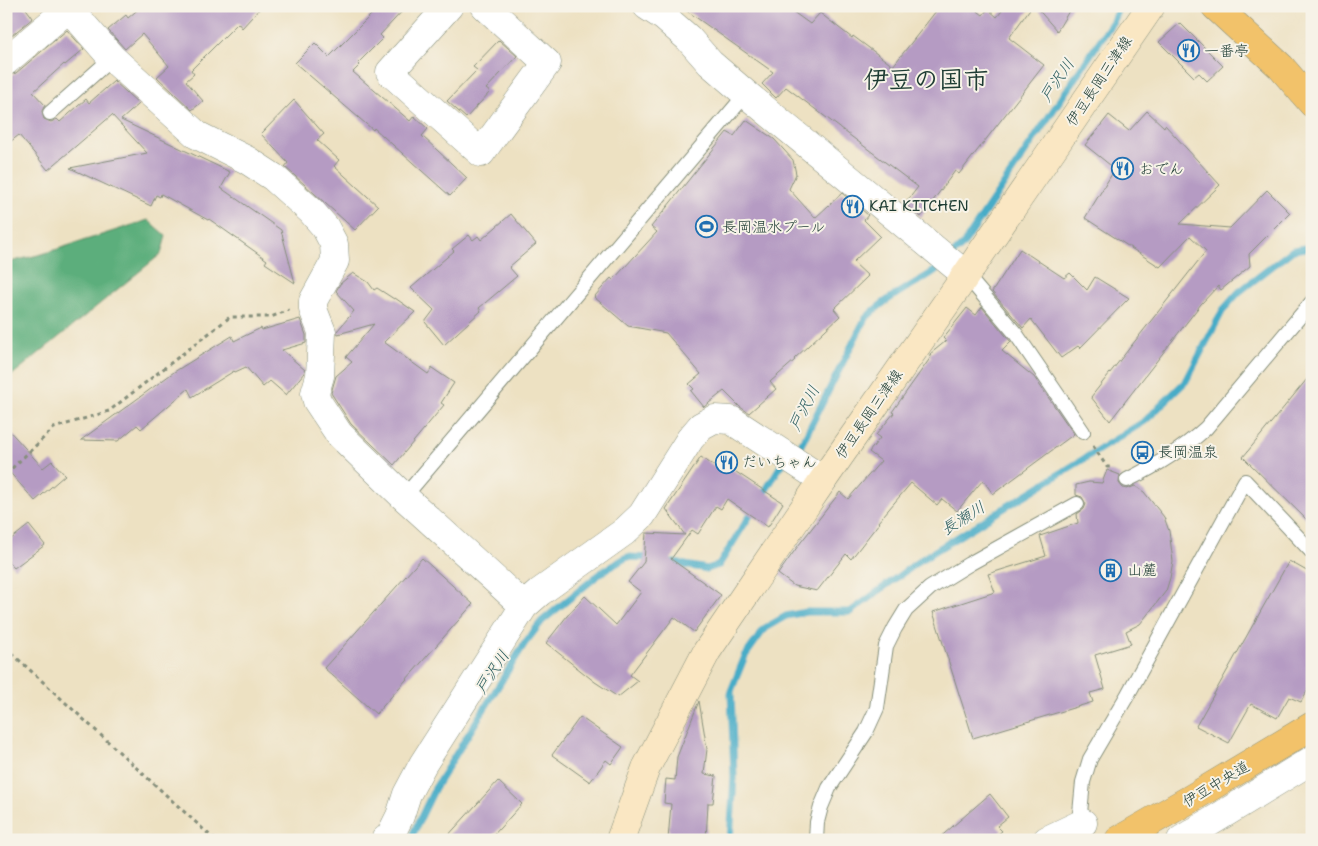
<svg xmlns="http://www.w3.org/2000/svg" width="1318" height="846" viewBox="0 0 1318 846" font-family="'Shantell Sans','Klee One',sans-serif">
<style>
.forest{fill:#5cae7b;stroke:#3e7658}
.lines{fill:none;stroke-linecap:round;stroke-linejoin:round}
.stream{stroke:#47acc7;stroke-width:7}
.building{fill:#b59bc3}
.lane-casing{stroke:#868f7b;stroke-width:16}
.street-casing{stroke:#868f7b;stroke-width:29}
.secondary-casing{stroke:#868f7b;stroke-width:29}
.highway-casing{stroke:#868f7b;stroke-width:29}
.path{stroke:#868f7b;stroke-width:3;stroke-dasharray:4 4;stroke-linecap:butt}
.lane{stroke:#fff;stroke-width:14}
.street{stroke:#fff;stroke-width:28}
.secondary{stroke:#fae7c3;stroke-width:28}
.highway{stroke:#f2c26a;stroke-width:28}
.labels{text-anchor:middle;dominant-baseline:central;stroke-width:4;stroke-linejoin:round;paint-order:stroke}
.poi-label{font-size:15px;fill:#1f3d34;stroke:#f7f3e8;text-anchor:start}
.street-label{font-size:15px;fill:#1f3d34;stroke:#f7f3e8}
.water-label{font-size:16px;font-style:italic;fill:#2b5e60;stroke:#f7f3e8}
.town-label{font-size:25px;font-weight:bold;fill:#1f3d34;stroke:#f7f3e8}
</style>
<rect width="100%" height="100%" fill="#f7f3e8"/>
<filter id="ink" filterUnits="userSpaceOnUse"><feTurbulence type="fractalNoise" baseFrequency=".02" numOctaves="2"/><feDisplacementMap in="SourceGraphic" scale="10" xChannelSelector="R" yChannelSelector="G"/><feConvolveMatrix kernelMatrix="1 2 1 2 8 2 1 2 1" color-interpolation-filters="sRGB"/></filter>
<filter id="wash" filterUnits="userSpaceOnUse"><feTurbulence type="fractalNoise" baseFrequency=".0096" numOctaves="4" result="noise"/><feDisplacementMap in="SourceGraphic" scale="20" xChannelSelector="R" yChannelSelector="G"/><feGaussianBlur stdDeviation="1.12" result="paint"/><feColorMatrix in="noise" values="0 0 0 0 0 0 0 0 0 0 0 0 0 0 0 0 0 1.4 0 .05"/><feComposite in="paint" operator="in"/></filter>
<g filter="url(#wash)">
<rect width="100%" height="100%" fill="#ede1c2"/>
<path class="forest" d="M148,220L166,236L161,254L6,380V263L42,254Z"/>
<g class="lines">
<path class="stream" d="M951,256L963,245L1113,21L1119,6
M794,454L799,449L865,319C877,306 891,297 906,288C919,281 933,274 943,264
M761,498L780,467L786,461
M669,562L707,569L719,565L754,509
M410,840L435,788L525,643L542,621L602,572L627,557L652,558
M730,840L734,777L731,691L745,656L765,628L786,616L806,612H850L919,561L1145,421L1186,381L1223,310L1239,292L1293,250L1312,247"/>
</g>
<g id="blocks">
<path class="building" d="M6,6H24L33,18L6,40Z
M142,6H262L242,28L238,23L191,70L194,74L186,81L203,101L192,110L157,77L169,66L142,34L125,49L108,30L126,15L128,18Z
M380,6H407L380,35L383,38L358,63L360,65L353,72L410,121L414,116L428,129L422,136L467,178L450,196L374,128L373,130L295,63L315,43L329,57Z
M680,6H785L810,24L820,13L852,38L853,36L893,66L940,6H971L983,15L988,9L997,17L1006,6H1032L1009,38L1044,65L959,174L955,171L921,217L905,204L918,187L786,87L776,98L762,84L773,72Z
M1035,6H1072L1057,31Z
M1180,23L1223,66L1207,81L1199,73L1194,77L1159,42Z
M67,30L84,49L65,65L64,64L33,92L45,105L42,111L44,119L51,122L57,119L60,122L86,99L89,103L114,81L139,104L121,120L230,172L221,188L281,230L295,283L265,263L267,260L209,219L208,220L161,194L160,197L156,195L151,206L70,168L147,153L112,115L48,170L19,135L6,145V76L16,73Z
M499,40L517,56L486,89L490,92L466,118L447,101L477,70L473,67Z
M294,100L324,134L317,140L339,160L334,166L378,206L355,230L285,167L288,163L261,134Z
M1147,111L1164,127L1165,125L1220,185L1180,224L1230,228L1267,190L1290,213L1249,254L1250,266L1221,290L1218,286L1201,304L1110,421L1091,397L1206,251L1190,236L1160,267L1085,218L1115,169L1085,145L1109,115L1129,131Z
M746,120L774,139L793,160L796,174L789,189L815,218L842,193L868,215L864,220L880,236L853,262L868,276L834,309L840,316L794,359L795,360L770,382L776,389L749,413L740,407L724,391L704,407L691,391L694,389L689,384L701,374L666,333L628,326L594,297L611,278L613,280L657,232L651,227L727,132L734,136Z
M511,214L536,244L509,267L517,276L479,308L481,311L444,345L425,322L434,310L411,288L454,251L452,249L469,235L473,240L478,236L481,240Z
M1020,249L1064,278L1070,273L1087,290L1095,277L1129,298L1080,348L1078,346L1061,358L1031,319L1023,328L992,292Z
M353,273L368,282L374,290L377,288L394,299L395,298L415,312L384,342L428,374L432,368L454,383L441,403L444,405L394,465L351,424L331,393L336,376L352,362L346,357L374,324L338,334L337,331L354,311L336,291L340,284Z
M982,307L1011,342L1002,351L1034,377L1074,434L993,494L983,480L957,511L942,499L937,505L911,483L878,522L879,523L851,559L846,554L817,591L794,586L778,574L798,546L840,492L848,499L881,461L869,452L880,438L876,435L894,413L892,412L931,357L930,354L946,341L943,338L967,308L976,315Z
M300,319L306,335V343L282,350L305,370L304,373L286,395L270,381L263,387L246,367L235,372L234,371L192,397L188,389L141,429L137,425L118,441L81,440L174,372L232,336L234,341L261,328L262,330Z
M1312,373V525L1243,457Z
M6,427L43,468L52,461L65,475L35,501L6,468Z
M701,457L723,472L727,466L783,503L768,527L727,499L721,509L716,506L698,534L692,530L671,559L721,595L694,632L674,617L630,675L638,681L618,697L595,682L546,643L567,616L585,596L616,625L641,592L628,582L644,562L646,533L685,535L666,509Z
M1107,470L1120,475L1119,483L1123,488L1127,489L1135,486L1144,492L1164,517L1169,531L1173,561L1170,578L1166,591L1140,624L1126,631L1131,644L1095,655L1105,689L1090,693L1093,702L973,738L933,612L995,592L988,574L1046,556L1040,536L1078,523L1077,514L1084,509L1086,504L1082,497L1076,495V485L1089,482L1102,483Z
M29,525L45,545L14,568L6,559V543Z
M422,558L473,604L376,714L324,668Z
M1289,561L1312,574V682L1301,702L1289,697L1277,718L1251,704L1229,743L1196,726Z
M699,701L707,749L704,774L716,776L713,803H708L706,840H668L671,804L664,803L666,779L675,780L677,757Z
M580,717L623,747L611,764L606,760L590,782L552,755Z
M498,781L522,804L489,840H444Z
M990,794L1008,817L997,826L1002,831L991,840H937Z"/>
</g>
</g>
<g filter="url(#ink)">
<use href="#blocks" fill-opacity="0" stroke="#868f7b" stroke-width="1"/>
<g class="lines">
<defs>
<path id="lane" d="M50,113L112,58
M966,275L1016,334L1083,432
M1127,480C1156,466 1182,450 1206,428L1312,302
M404,497L746,94
M1083,823L1080,813L1083,782L1090,759L1127,696L1245,481L1312,552
M816,840L817,822L821,807L829,788L866,732L877,708L886,646L895,628L906,610L930,588L969,564L1077,504"/>
<path id="street" d="M67,6L112,58L197,135L247,160L273,177L311,211L325,227L334,244L335,261L313,301V309L322,332L320,376L315,393L317,401L339,434L404,497L524,606
M449,6L390,72L481,153L547,63L485,6
M647,6L664,17L688,38L710,63L746,94L966,275
M6,61L69,8
M385,840L390,836L400,816L407,794L423,764L524,606L540,592L624,532L642,515L690,439L701,426L714,419L731,420L823,480
M1047,840L1083,823
M1181,840L1312,760"/>
<path id="secondary" d="M620,840L646,768L707,651L823,480L966,275L1151,6"/>
<path id="highway" d="M1215,6L1281,67L1312,103
M1119,840L1192,798L1312,726"/>
</defs>
<use href="#lane" class="lane-casing"/>
<use href="#street" class="street-casing"/>
<use href="#secondary" class="secondary-casing"/>
<use href="#highway" class="highway-casing"/>
<path class="path" d="M1093,446L1107,467H1113
M6,474L54,428L109,411L230,317H271L289,310
M6,648L215,840"/>
<use href="#lane" class="lane"/>
<use href="#street" class="street"/>
<use href="#secondary" class="secondary"/>
<use href="#highway" class="highway"/>
</g>
</g>
<defs>
<symbol id="restaurant-ring" viewBox="-11 -11 22 22"><circle r="9.5" fill="#f7f3e8" stroke="#1f6fb2" stroke-width="1.5"/><path d="M-5-6h1v4h1v-4h1v4h1v-4h1v5L-1.5 .5V6h-2V.5L-5-1ZM5-6V6H3V1.5H1.5Q1.5-4 5-6Z" fill="#1f6fb2"/></symbol>
<symbol id="stadium-ring" viewBox="-11 -11 22 22"><circle r="9.5" fill="#f7f3e8" stroke="#1f6fb2" stroke-width="1.5"/><path d="M0-5a6.5 5 0 1 0 0 10a6.5 5 0 1 0 0-10ZM-3.5-1.8h7v3.6h-7Z" fill="#1f6fb2"/></symbol>
<symbol id="bus-ring" viewBox="-11 -11 22 22"><circle r="9.5" fill="#f7f3e8" stroke="#1f6fb2" stroke-width="1.5"/><path d="M-5-6H5V4H4V6H2V4H-2V6H-4V4H-5ZM-3.5-4V0h7V-4ZM-3.5 1.2v1.5H-2V1.2ZM2 1.2v1.5H3.5V1.2Z" fill="#1f6fb2"/></symbol>
<symbol id="building-ring" viewBox="-11 -11 22 22"><circle r="9.5" fill="#f7f3e8" stroke="#1f6fb2" stroke-width="1.5"/><path d="M-4-6H4V6H1V3H-1V6H-4ZM-2.5-4.3h1.7v1.8h-1.7ZM.8-4.3h1.7v1.8H.8ZM-2.5-1h1.7V.8h-1.7ZM.8-1h1.7V.8H.8Z" fill="#1f6fb2"/></symbol>
</defs>
<g fill-rule="evenodd">
<use href="#restaurant-ring" x="1176" y="38" width="25" height="25"/>
<use href="#restaurant-ring" x="1110" y="156" width="25" height="25"/>
<use href="#restaurant-ring" x="840" y="194" width="25" height="25"/>
<use href="#stadium-ring" x="694" y="214" width="25" height="25"/>
<use href="#bus-ring" x="1130" y="440" width="25" height="25"/>
<use href="#restaurant-ring" x="714" y="450" width="25" height="25"/>
<use href="#building-ring" x="1098" y="558" width="25" height="25"/>
</g>
<g class="labels">
<g class="poi-label">
<text x="1204" y="51">一番亭</text>
<text x="1139" y="169">おでん</text>
<text x="869" y="206">KAI KITCHEN</text>
<text x="722" y="227">長岡温水プール</text>
<text x="1158" y="452">長岡温泉</text>
<text x="742" y="462">だいちゃん</text>
<text x="1127" y="570">山麓</text>
</g>
<g class="street-label">
<text transform="translate(1099 81) rotate(-56)">伊豆長岡三津線</text>
<text transform="translate(869 414) rotate(-55)">伊豆長岡三津線</text>
<text transform="translate(1216 784) rotate(-31)">伊豆中央道</text>
</g>
<g class="water-label">
<text transform="translate(1057 80) rotate(-56)">戸沢川</text>
<text transform="translate(804 408) rotate(-63)">戸沢川</text>
<text transform="translate(963 518) rotate(-32)">長瀬川</text>
<text transform="translate(492 672) rotate(-57)">戸沢川</text>
</g>
<g class="town-label">
<text x="926" y="79">伊豆の国市</text>
</g>
</g>
<rect width="1318" height="846" fill="none" stroke="#f7f3e8" stroke-width="25"/>
</svg>
